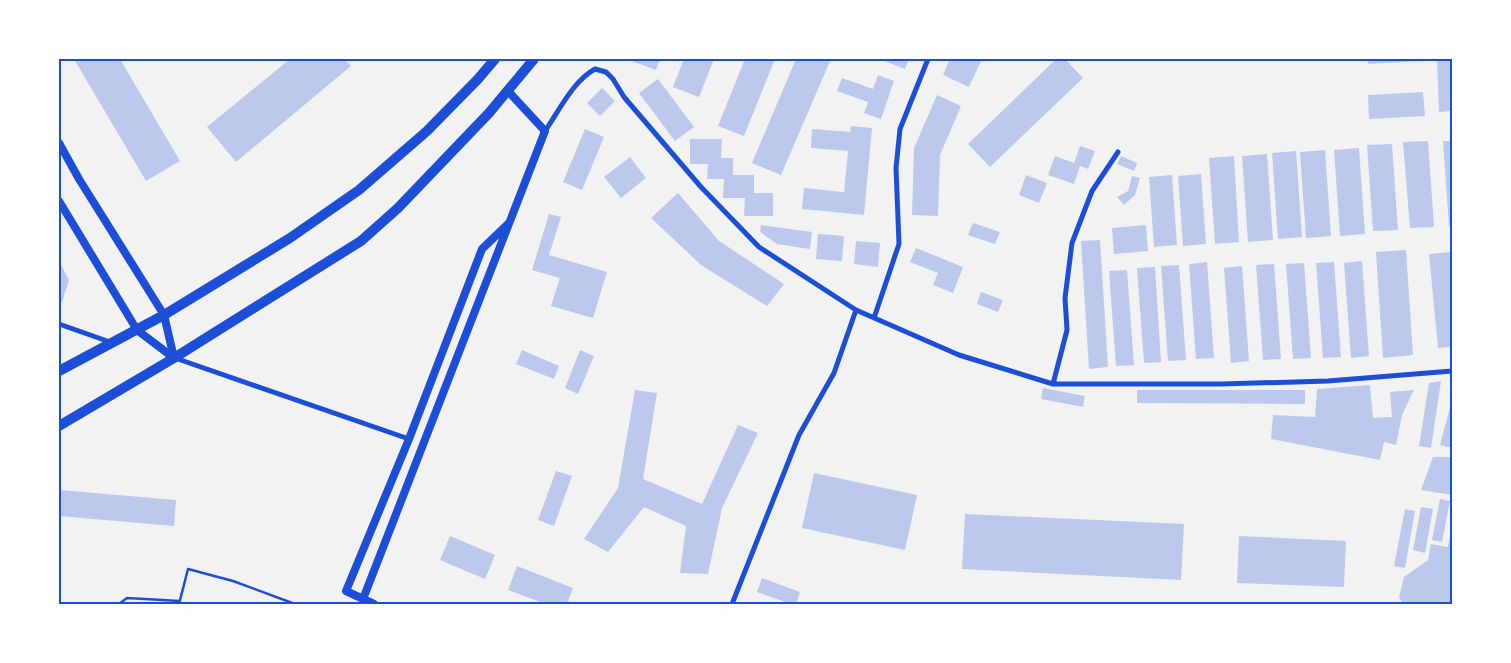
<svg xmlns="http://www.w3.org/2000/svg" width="1511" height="663" viewBox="0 0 1511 663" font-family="Rubik,sans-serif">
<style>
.building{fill:#bdc9ec}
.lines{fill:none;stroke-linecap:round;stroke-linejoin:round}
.path{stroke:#1d4ed8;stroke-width:2.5}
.minor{stroke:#1d4ed8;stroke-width:5}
.tertiary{stroke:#1d4ed8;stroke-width:8}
.primary{stroke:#1d4ed8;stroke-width:10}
.neatline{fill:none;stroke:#1d4ed8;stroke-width:2}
</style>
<rect width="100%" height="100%" fill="#f2f2f2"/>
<path class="building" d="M74,59H120L180,161L146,181Z
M290,59H344L351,66L236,162L207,127Z
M626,59H660L656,70Z
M684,59H714L699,97L673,87Z
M745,59H775L744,136L718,126Z
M796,59H831L781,175L752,163Z
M879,59H909L905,69Z
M950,59H982L969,87L943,75Z
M1056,59H1065L1083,78L990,167L968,144Z
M1368,59H1424V61L1368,64Z
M1437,59H1452V111L1439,112Z
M878,75L894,81L881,119L864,113L868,102L837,91L842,78L873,89Z
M658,79L694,127L675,141L639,93Z
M602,88L615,101L600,116L587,103Z
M1423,92L1425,116L1369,119L1368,95Z
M937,95L961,106L940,155L938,216L912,215L914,148Z
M851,126L872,128L864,215L802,209L804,188L844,192L848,151L811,148L812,129L850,132Z
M585,129L604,137L582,190L563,182Z
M690,139H722L721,158H733V175H754V193H773V216H744L745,198H723L724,179H707L708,164H690Z
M1428,141L1434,227L1410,228L1403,142Z
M1443,141H1452V227H1449Z
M1392,144L1398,230L1373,231L1367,145Z
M1080,146L1095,151L1088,169L1080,166L1074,184L1048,175L1055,156L1074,163Z
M1359,148L1365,234L1340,236L1334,150Z
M1325,150L1331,236L1306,238L1300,152Z
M1296,151L1302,237L1278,239L1272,153Z
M1267,154L1273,240L1248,242L1242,156Z
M1121,156L1137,163L1134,171L1117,164Z
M1234,156L1239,242L1215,244L1209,158Z
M630,157L646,178L621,198L604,177Z
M1201,174L1206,244L1183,246L1178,176Z
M1026,175L1047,183L1039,203L1019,195Z
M1172,175L1177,245L1154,247L1149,177Z
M1132,176L1140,178L1135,195L1124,205L1117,197L1128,191Z
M678,193L719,241L784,284L767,306L701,265L651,218Z
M549,214L561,217L549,255L607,272L593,318L551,306L560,278L532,270Z
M973,223L1000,232L995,244L968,235Z
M761,225L812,232L810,249L777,244L760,232Z
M1146,225L1148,251L1114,254L1112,228Z
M818,234L844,236L842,261L816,259Z
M1100,240L1108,367L1089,369L1081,241Z
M856,241L880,243L878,267L854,264Z
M916,248L963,267L953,293L933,285L938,273L910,262Z
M1406,250L1413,355L1383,358L1376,252Z
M1452,252V347L1438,348L1429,254Z
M59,261L69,280L62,302L59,301Z
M1362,261L1369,356L1351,358L1344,263Z
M1207,262L1214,358L1196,359L1189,264Z
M1334,262L1341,357L1323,358L1316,263Z
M1304,263L1311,358L1293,359L1286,264Z
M1274,264L1281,359L1263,360L1256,265Z
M1179,265L1186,360L1168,361L1161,266Z
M1242,266L1249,361L1231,363L1224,268Z
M1155,267L1161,362L1144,363L1137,268Z
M1127,270L1134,365L1116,366L1109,271Z
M981,292L1003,300L998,312L977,304Z
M522,350L559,366L554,379L516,364Z
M580,350L594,356L578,394L565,388Z
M1441,381L1431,448L1419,446L1429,383Z
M1370,385L1373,418L1392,417L1390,392L1414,390L1402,415L1396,445L1384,442L1380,460L1271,439L1273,415L1315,417L1317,389Z
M1043,388L1085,396L1083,407L1041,399Z
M635,390L657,393L643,479L702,504L738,425L758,433L722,508L708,574L680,573L686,526L644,507L608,552L584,539L618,488Z
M1137,390H1305V404L1137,403Z
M1452,400V448L1440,445Z
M1433,457H1452V495L1421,490Z
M556,471L572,476L554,526L538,520Z
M814,473L917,495L905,550L802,528Z
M59,490L176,500L174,526L59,516Z
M1440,499L1450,501L1442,542L1432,540Z
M1421,507L1433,509L1425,553L1413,550Z
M1405,509L1415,511L1405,568L1394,566Z
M965,514L1184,524L1181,580L962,569Z
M1451,530L1452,604H1404L1399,598L1404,577L1428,560L1431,544L1448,547Z
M450,536L495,555L485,579L440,560Z
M1239,536L1346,541L1344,587L1237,583Z
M517,566L573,588L567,604H546L508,590Z
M762,578L800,592L796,604H791L757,592Z"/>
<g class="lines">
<path class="path" d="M119,604L127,598L180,601
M179,604L188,569L233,581L295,604"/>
<path class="minor" d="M545,131C559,111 573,81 595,69L606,72L613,79L624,97L701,187L759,247L856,310L959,355L1053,384H1221L1328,381L1452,371
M874,318L899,244L896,168L900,129L928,59
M59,324L110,342
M175,358L409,439
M1053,384L1067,330L1065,298L1072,243L1092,191L1118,152
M732,604L799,435L834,373L856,310"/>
<path class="tertiary" d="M59,143L79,179L164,315L174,358
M59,201L137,330L174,358
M363,599L545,131L508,91
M374,604L346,591L409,439L482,249L508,224"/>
<path class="primary" d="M59,371L164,315L290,238L359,190L427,131L478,79L495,59
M59,426L174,358L361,241L398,208L489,113L534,59"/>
</g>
<rect width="1511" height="663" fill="none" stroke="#ffffff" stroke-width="120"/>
<rect x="60" y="60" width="1391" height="543" class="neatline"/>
</svg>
